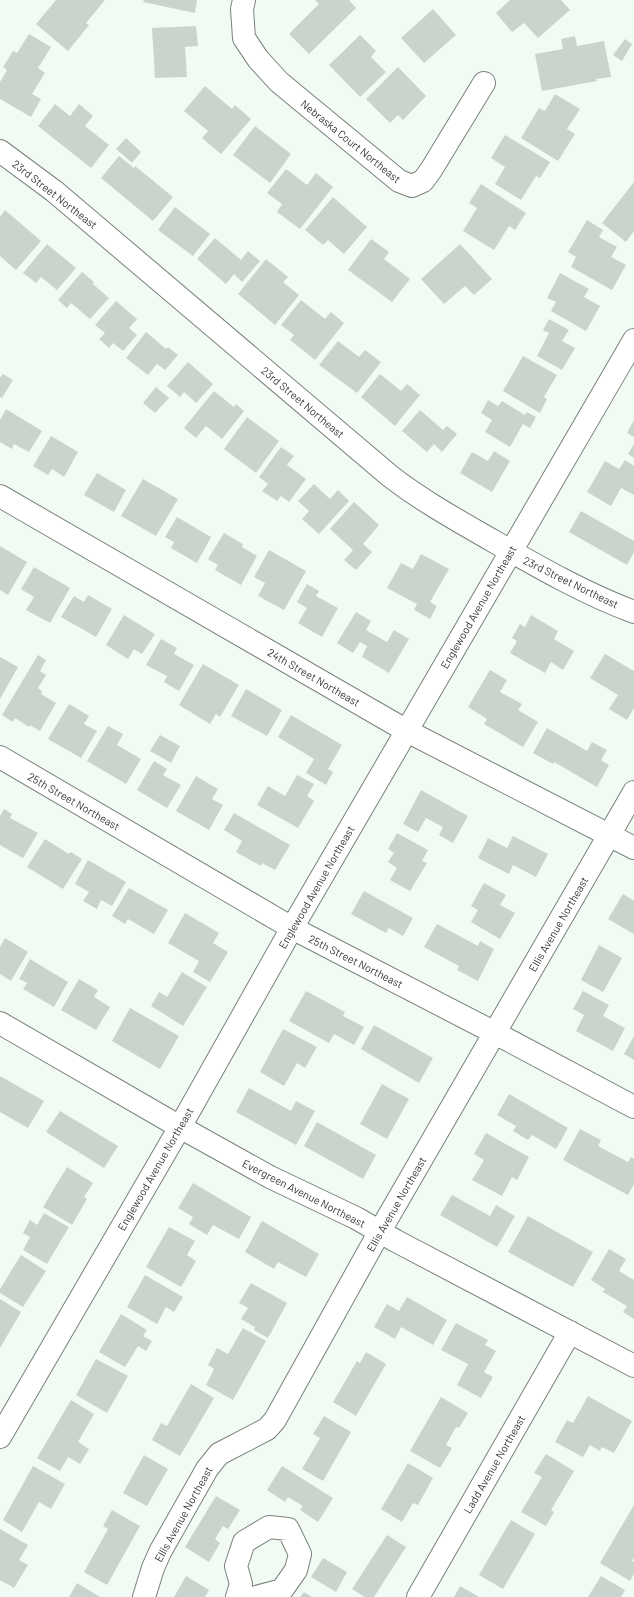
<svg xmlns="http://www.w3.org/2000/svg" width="634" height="1597" viewBox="0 0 634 1597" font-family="Barlow,sans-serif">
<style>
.building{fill:#cad4cd}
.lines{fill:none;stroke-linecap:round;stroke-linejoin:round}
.minor-casing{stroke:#79817b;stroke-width:24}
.minor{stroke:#fff;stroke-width:22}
.labels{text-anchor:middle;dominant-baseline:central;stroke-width:3.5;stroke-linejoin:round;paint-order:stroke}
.street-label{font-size:11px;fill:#353936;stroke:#fff}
</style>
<rect width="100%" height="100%" fill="#f1fbf4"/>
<path class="building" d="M56,0H105L86,23L89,25L68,51L36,24Z
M144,0H197L195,13L143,2Z
M315,0H349L356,8L309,54L289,34L319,4Z
M510,0H561L570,10L538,38L524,23L512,32L496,13Z
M433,9L456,35L424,63L401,38Z
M196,26L198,46L185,47L187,77L155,78L152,28Z
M29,34L51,47L38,68L45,73L32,94L41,99L31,117L0,99V82L7,70L3,67L13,51L17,53Z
M360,35L376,51L371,57L386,72L360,97L329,65Z
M575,36L577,46L604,41L611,77L596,79L597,81L542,91L535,54L563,49L561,39Z
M625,39L632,44L622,61L613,55Z
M398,67L426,96L403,120L398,115L390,123L366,99Z
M205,86L232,109L235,105L251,119L221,154L202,138L208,131L184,111Z
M555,94L580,109L567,129L575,134L558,161L521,138L539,108L545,111Z
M55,104L70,116L79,104L93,116L85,126L109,145L91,168L38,126Z
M255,126L291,154L270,183L233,155Z
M505,135L550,162L540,178L536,176L521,200L495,184L505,167L491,158Z
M126,138L141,152L132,163L116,149Z
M119,156L134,168L135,166L173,197L153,221L101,178Z
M286,169L307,185L316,173L333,187L300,229L277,212L282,204L267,193Z
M634,182V231L626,242L602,223Z
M481,184L526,213L515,230L509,226L494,250L463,231L477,208L469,203Z
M333,197L367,227L344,254L328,240L323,245L305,230Z
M175,207L210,234L193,256L158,230Z
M5,210L41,241L16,270L0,256V217Z
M587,220L603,230L599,237L617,247L611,257L626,265L612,290L571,267L576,257L568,252Z
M215,238L241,260L248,251L260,261L242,282L234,274L226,284L197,259Z
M371,239L389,252L384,259L410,279L392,302L348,270Z
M47,244L76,268L57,290L41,277L36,283L23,273Z
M460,244L492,279L474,295L465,286L444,304L421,279Z
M266,259L288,277L283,282L299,295L275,325L238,294Z
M82,272L94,282L93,284L109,298L90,319L71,303L67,308L58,300Z
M560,273L589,289L584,297L600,306L586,331L551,311L556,302L547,298Z
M301,300L325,319L331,312L344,323L315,360L290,340L294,335L281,325Z
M116,301L137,319L129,328L137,335L123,351L113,343L109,348L99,339L105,333L95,325Z
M549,319L569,330L562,341L575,348L562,370L537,356L549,333L543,330Z
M146,332L166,349L168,347L178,355L165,370L157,364L148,375L126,358Z
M338,341L359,357L365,350L381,362L357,393L319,365Z
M523,356L557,375L544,397L547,399L540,413L503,391Z
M188,362L213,384L196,403L184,392L180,397L167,386Z
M3,374L13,380L2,398L0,397V378Z
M380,374L401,391L407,384L420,395L395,426L361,397Z
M156,387L169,398L155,413L143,403Z
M214,391L234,407L236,404L244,411L222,439L206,426L196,438L184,428Z
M488,400L498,406L502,401L525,415L527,412L536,417L530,428L523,424L510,447L485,432L492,420L481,413Z
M6,409L42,431L29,452L14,444L12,449L0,442V420Z
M420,410L443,430L447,426L457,434L442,452L434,444L427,452L402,431Z
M247,417L279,441L256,473L224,449Z
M634,420V437L627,433Z
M51,436L78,452L64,477L52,469L48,475L33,466Z
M634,444V458L628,454Z
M281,447L294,456L287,465L306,479L289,502L281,496L277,501L262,491L268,484L259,477Z
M494,451L510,461L492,492L460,473L472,452L488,461Z
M625,460L634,466V495L621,488L611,506L587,492L605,461L619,469Z
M97,473L126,490L114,512L84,495Z
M143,479L178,499L156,536L121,516Z
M314,484L330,499L338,490L349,501L319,534L302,519L309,511L298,501Z
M354,502L379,525L363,544L372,552L356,570L344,560L353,550L330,529Z
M581,511L634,541V552L627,565L569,532Z
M177,517L211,537L197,563L171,548L174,542L165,537Z
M224,533L243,544L242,547L257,556L241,585L215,570L218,565L208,559Z
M0,546L27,562L8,595L0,590Z
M269,550L306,571L284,610L258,596L265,583L254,577Z
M421,554L449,569L430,602L437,606L430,619L414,610L417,604L387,588L401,563L413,569Z
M34,567L70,588L50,623L26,610L34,597L21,589Z
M307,584L319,591L316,596L338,608L322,637L298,623L307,608L297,602Z
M88,595L112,609L96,637L61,617L74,596L84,602Z
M356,612L371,621L366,630L387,642L394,630L409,639L389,673L362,657L367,646L360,642L353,653L337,643Z
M124,615L155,634L142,654L134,649L128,659L106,645Z
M531,615L558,631L554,639L574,651L563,670L551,662L545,673L510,653L517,641L512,638L520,624L525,627Z
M161,639L177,648L174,654L194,665L179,691L164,682L167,676L146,665Z
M605,654L634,671V708L627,720L609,709L618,695L590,678Z
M38,655L46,660L40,671L46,675L38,688L42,691L41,694L56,703L40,731L30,725L29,727L15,718L13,722L2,715Z
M0,657L18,667L0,699Z
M203,664L239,685L220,717L216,714L210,724L179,705Z
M490,670L507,680L500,692L522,704L518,710L538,722L523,747L484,724L487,719L468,707Z
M246,689L282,710L267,736L231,716Z
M69,704L89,716L84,724L97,731L81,758L48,739Z
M291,715L342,745L328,769L333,772L326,785L306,773L314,759L278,737Z
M108,726L123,734L117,745L141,759L126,784L87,761Z
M547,728L587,751L592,742L607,750L601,760L609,765L597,787L554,762L553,764L533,753Z
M160,735L180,746L171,763L150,751Z
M154,761L167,769L163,775L181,785L167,808L137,790Z
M297,775L314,784L307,796L314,801L298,828L257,805L268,786L285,796Z
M196,776L218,789L212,799L223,805L209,830L176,811Z
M421,790L468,816L453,843L439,835L443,827L426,818L418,832L403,824Z
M4,809L12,814L10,818L38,833L23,858L0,845V816Z
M234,813L290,845L275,870L262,863L261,866L236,852L242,841L224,830Z
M397,833L428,850L422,861L427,863L410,891L390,880L397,868L388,862L394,853L388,849Z
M513,836L548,854L536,877L513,865L509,874L478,858L488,838L507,848Z
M45,839L69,854L71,852L82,859L63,889L27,867Z
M88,860L126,882L112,906L101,900L97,909L83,901L89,892L75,884Z
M484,883L506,895L500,905L515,913L500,939L471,922L478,910L471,906Z
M129,888L168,910L154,934L128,919L125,924L112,916Z
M364,891L413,918L403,936L389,928L386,933L351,914Z
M623,894L634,901V934L608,919Z
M185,913L219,933L213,943L228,952L210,982L193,972L199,961L168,943Z
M437,924L478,946L480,941L494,949L478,981L457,970L459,966L424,947Z
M5,938L28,952L11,981L0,974V947Z
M599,945L622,958L603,992L581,980Z
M30,959L68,982L54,1007L23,989L27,983L19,979Z
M182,972L207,987L183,1026L151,1006L159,992L167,997Z
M79,979L98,990L94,997L110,1007L96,1030L61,1010Z
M306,991L345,1012L343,1016L364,1027L354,1045L334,1034L329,1043L289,1021Z
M583,991L609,1005L603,1016L625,1028L613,1051L576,1031L584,1015L573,1009Z
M130,1008L179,1036L160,1069L112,1041Z
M374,1025L433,1058L419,1083L361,1049Z
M283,1029L317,1047L305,1068L297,1063L284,1086L260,1072Z
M634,1036V1060L624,1054Z
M0,1076L44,1101L28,1128L0,1112Z
M382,1084L409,1099L387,1139L360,1124Z
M249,1088L291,1111L296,1101L315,1111L296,1145L236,1112Z
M509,1094L568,1128L556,1149L532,1135L528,1140L513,1131L516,1126L497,1115Z
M60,1111L118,1146L104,1168L46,1132Z
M317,1122L376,1155L363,1179L304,1146Z
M580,1129L601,1140L598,1146L628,1162L631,1157L634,1159V1184L628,1195L563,1160Z
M486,1133L529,1157L517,1180L512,1177L502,1196L472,1180L484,1160L474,1154Z
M67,1167L93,1183L84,1197L87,1199L72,1225L43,1207Z
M193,1183L251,1217L239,1239L213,1225L207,1235L189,1224L193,1217L178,1208Z
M452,1195L490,1216L496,1205L515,1216L497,1247L440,1215Z
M44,1213L69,1227L47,1264L23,1250L30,1237L23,1233L30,1220L37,1225Z
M528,1216L593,1252L573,1287L508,1252Z
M262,1221L319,1254L306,1277L278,1262L274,1269L245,1252Z
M169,1227L195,1241L187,1255L196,1261L181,1287L146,1267Z
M609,1249L626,1259L619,1271L634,1280V1319L623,1312L627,1306L603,1292L605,1289L591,1280Z
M21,1255L46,1271L23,1307L0,1293V1289Z
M145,1275L183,1297L174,1312L166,1307L157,1324L127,1307Z
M251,1283L287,1303L268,1338L254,1330L255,1327L241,1319L248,1308L239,1303Z
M407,1297L447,1320L433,1345L401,1327L395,1339L374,1327L387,1304L399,1311Z
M0,1299L21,1312L0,1348Z
M121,1314L147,1330L143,1336L152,1341L146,1351L138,1346L125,1367L99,1352Z
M456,1323L488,1340L485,1345L496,1351L484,1372L493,1377L481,1398L457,1385L468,1364L441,1350Z
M243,1328L266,1341L233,1400L206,1385L214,1369L208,1365L217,1348L228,1354Z
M366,1352L386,1364L356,1416L333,1402L357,1361L360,1363Z
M96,1359L128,1376L107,1413L76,1395Z
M191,1384L214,1398L180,1456L152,1440L161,1423L167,1426Z
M588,1396L632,1421L614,1453L602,1447L600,1451L590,1445L583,1457L555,1442L567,1420L573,1423Z
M441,1397L468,1413L459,1428L456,1427L446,1445L452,1448L440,1468L410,1451Z
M71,1400L94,1414L78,1442L89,1449L80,1464L68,1457L60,1471L37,1458Z
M324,1416L351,1432L323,1481L302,1469L320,1438L313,1434Z
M546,1454L574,1471L551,1510L554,1512L546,1526L521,1512L542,1477L534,1473Z
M144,1455L168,1469L147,1506L123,1493Z
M408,1463L433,1478L418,1505L413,1503L402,1522L381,1509Z
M33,1466L65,1484L51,1509L39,1502L22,1532L3,1520Z
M282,1466L333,1498L318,1522L300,1510L303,1506L288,1497L285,1502L267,1490Z
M216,1496L240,1510L228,1529L223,1526L215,1539L220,1543L209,1562L185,1547Z
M634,1505V1557L632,1561L634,1562V1574L630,1581L600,1563Z
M112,1510L140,1526L107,1585L84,1572L108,1529L103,1526Z
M511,1520L535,1534L503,1589L479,1575Z
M0,1529L28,1545L19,1560L28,1565L14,1588L0,1580Z
M387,1535L406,1547L374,1597H365L352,1589Z
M323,1558L347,1572L336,1592L311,1577Z
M186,1576L209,1590L205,1597H174Z
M601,1576L625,1590L621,1597H588Z
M77,1583L100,1597H69Z
M460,1586L479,1597H454Z
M304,1592L312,1597H300Z"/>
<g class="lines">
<defs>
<path id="minor" d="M244,0L242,9L244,38L258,59L279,82L399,181L412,186L423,181L431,170L484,83
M0,151L54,191L390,476C421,500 455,519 488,538C535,565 583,593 634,612
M0,496L407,731L634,848
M0,757L292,928L495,1033L634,1107
M0,1023L180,1127L270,1177L356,1218L396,1241L634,1366
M0,1437L180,1127L292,928L634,340
M144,1597L153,1568L160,1552L207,1469L219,1454L267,1429L275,1420L380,1231L634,792
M237,1597L241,1584L236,1566L244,1542L269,1527L288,1529L300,1554L296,1570L282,1590L256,1597
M418,1597L570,1332"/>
</defs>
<use href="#minor" class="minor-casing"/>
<use href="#minor" class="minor"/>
</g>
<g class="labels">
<g class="street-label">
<text transform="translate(351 141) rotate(39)">Nebraska Court Northeast</text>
<text transform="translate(55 194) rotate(38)">23rd Street Northeast</text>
<text transform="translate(303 402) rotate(40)">23rd Street Northeast</text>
<text transform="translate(571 582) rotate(26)">23rd Street Northeast</text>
<text transform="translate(478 607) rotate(-60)">Englewood Avenue Northeast</text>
<text transform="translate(314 677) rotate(30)">24th Street Northeast</text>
<text transform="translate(74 801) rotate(30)">25th Street Northeast</text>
<text transform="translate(316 887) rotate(-60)">Englewood Avenue Northeast</text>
<text transform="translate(558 924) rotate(-60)">Ellis Avenue Northeast</text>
<text transform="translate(356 961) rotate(27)">25th Street Northeast</text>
<text transform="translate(155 1169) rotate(-60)">Englewood Avenue Northeast</text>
<text transform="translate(304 1193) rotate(27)">Evergreen Avenue Northeast</text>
<text transform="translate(396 1204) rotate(-60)">Ellis Avenue Northeast</text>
<text transform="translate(494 1464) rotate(-60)">Ladd Avenue Northeast</text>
<text transform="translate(183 1514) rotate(-61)">Ellis Avenue Northeast</text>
</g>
</g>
</svg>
